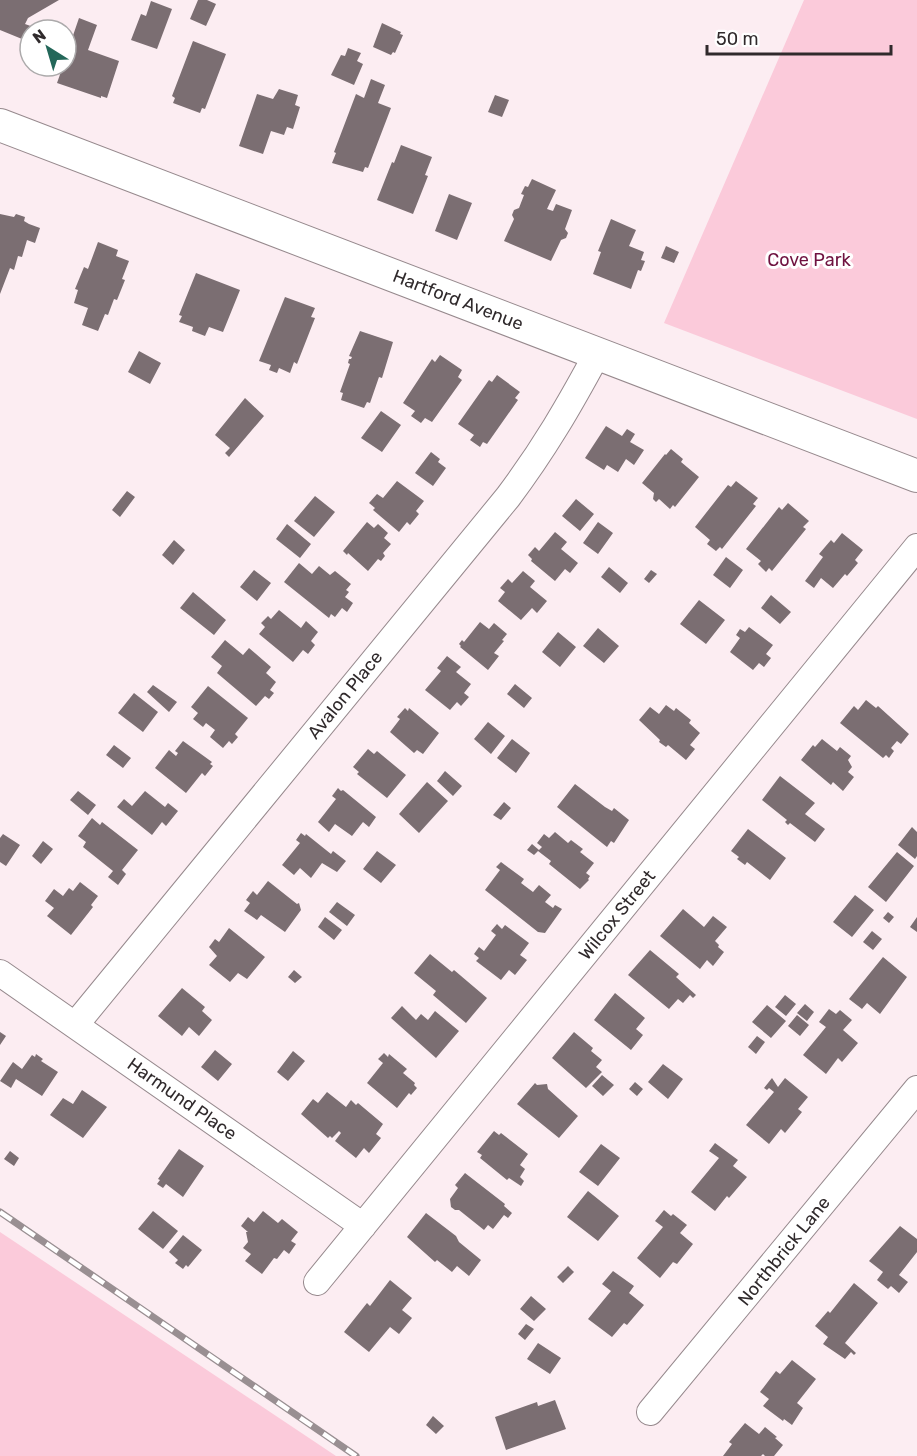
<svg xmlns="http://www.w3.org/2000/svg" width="917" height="1456" viewBox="0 0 917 1456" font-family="Rubik,sans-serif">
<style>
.green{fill:#fbcada}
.building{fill:#7b6e72}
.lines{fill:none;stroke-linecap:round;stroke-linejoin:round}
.minor-casing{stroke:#96898d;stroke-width:28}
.tertiary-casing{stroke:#96898d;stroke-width:34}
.minor{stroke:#fff;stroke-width:26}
.tertiary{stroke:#fff;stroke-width:32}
.rail-casing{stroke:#998f92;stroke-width:7}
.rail{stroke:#fff;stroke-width:4.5;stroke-dasharray:14;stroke-linecap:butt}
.labels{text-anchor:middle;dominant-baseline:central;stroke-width:6;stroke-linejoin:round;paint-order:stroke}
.park-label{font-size:18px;fill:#6f1240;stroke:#fff}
.street-label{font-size:18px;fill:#302a2c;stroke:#fff}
</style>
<rect width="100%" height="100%" fill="#fcedf2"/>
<path class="green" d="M804,0H917V419L664,323Z
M0,1232L336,1456H0Z"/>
<path class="building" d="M0,0H59L28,18L25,24L36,28L35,30H30V35L22,39L0,30Z
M198,0H207L216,4L206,26L190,19Z
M151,1L172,9L157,49L131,40L141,14L146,16Z
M79,18L97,25L88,50L119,61L107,98L101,96V98L57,83L63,66H66V56Z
M382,23L401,32L400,34L403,35L395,53L393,52L391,55L373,47Z
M193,41L226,54L205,109L202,108L200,113L173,103L175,98L172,96Z
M348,48L361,53L357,61L363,64L354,85L331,75L341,55L345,56Z
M371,79L385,85L378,103L391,108L368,168L365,167L363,172L332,163L336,153L334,152L356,94L364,98Z
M279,89L298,95L295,105L300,107L293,129L287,127L284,135L271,131L263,154L239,146L257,94L273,99Z
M495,95L509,100L502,117L488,112Z
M401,145L432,157L425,175L428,176L413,214L377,200L392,162L394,163Z
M532,179L556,190L547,209L553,211L556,204L572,210L565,229L568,233L566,238L561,240L551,261L504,241L514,219L512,215L514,210L519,208L524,195L521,194L525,186L528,187Z
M449,194L472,203L457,240L435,231Z
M0,214L14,217L16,214L25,217L24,221L29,224L40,228L35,243L27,240L22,257L18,256L14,270L10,268L0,294Z
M611,219L636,230L629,246L644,252L641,260L645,261L641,271L638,270L631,289L593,274L601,252L598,251Z
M98,242L118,250L116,256L129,261L122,279L125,280L117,300L114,299L108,315L105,314L98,331L82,325L88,308L74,303L78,290L75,289L84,267L88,269Z
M666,246L679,252L674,263L661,258Z
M196,273L240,290L223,332L209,327L205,336L192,331L193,327L179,322L182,316L179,315Z
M285,297L315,308L311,317L315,318L297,364L294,362L290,373L279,368L277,373L269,370L271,365L259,361Z
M360,331L393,342L382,378L379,377L370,403L367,402L364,408L341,400L343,393L340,392L350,364L348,363L349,359H351L352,357L349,356Z
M139,351L161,363L150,384L128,372Z
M440,355L462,370L458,377L462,380L432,422L425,418L421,423L411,416L415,411L403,403L432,359L435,362Z
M497,375L520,392L515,398L518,400L487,444L483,442L480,447L470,440L474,435L458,424L489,380L492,382Z
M245,398L264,416L229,457L225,453L230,448L215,435Z
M381,411L401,425L382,452L361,438Z
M606,426L622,436L627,429L635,434L630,442L644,450L634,465L626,459L618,472L607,465L604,470L585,458Z
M671,449L683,459L681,462L699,477L675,507L673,505L670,509L659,499L656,502L653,499L654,493L642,483L665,454L666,455Z
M431,452L440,459L438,462L446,468L433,486L415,473Z
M397,481L424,501L416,511L419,514L410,525L407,522L399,532L373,510L375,508L369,503L377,494L383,498Z
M736,481L758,498L753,504L756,506L722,549L720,547L716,551L707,544L710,540L695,527L728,485L731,487Z
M127,491L135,497L120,517L112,510Z
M315,496L335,512L314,537L294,521Z
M576,499L594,514L580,531L562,516Z
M788,503L809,521L803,527L806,529L772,571L769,568L766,572L758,564L761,561L746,549L779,507L782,510Z
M367,522L374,528L378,524L388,533L384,538L391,544L383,553L385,556L381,561L378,559L368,571L348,553L347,555L343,551Z
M598,522L613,533L598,554L583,543Z
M287,524L311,544L300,558L276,539Z
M555,532L567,542L561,549L578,563L570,573L565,569L555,581L531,561L532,559L528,555L535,547L539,551Z
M842,533L863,550L855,560L858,563L847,576L845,574L833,588L821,578L814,588L805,581L823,557L819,554L831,540L834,543Z
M174,540L185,550L173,565L162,555Z
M726,557L743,570L730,588L713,575Z
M299,563L312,574L319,566L330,575L335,571L351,584L346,590L349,592L345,597L353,603L347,612L342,608L335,617L331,614L329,618L284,582Z
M609,567L628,583L620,593L601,577Z
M254,570L271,583L257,601L240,587Z
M651,570L657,574L649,583L644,579Z
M523,571L535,581L530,587L547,601L537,613L532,608L521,620L498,601L505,592L500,588L508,579L512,583Z
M193,592L226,620L214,635L180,608Z
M771,595L791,612L780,624L761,608Z
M699,600L725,620L706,644L680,624Z
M279,610L301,628L306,621L318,632L311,641L315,645L308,654L303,650L293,662L259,634L265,627L261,623L268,616L271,619Z
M480,622L489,629L494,623L507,634L502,640L504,641L494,653L499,656L488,670L460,647L461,646L459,644L462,640L464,642Z
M749,627L773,645L766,654L771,658L764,667L759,663L753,670L730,652L740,638L736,635L740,629L745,632Z
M598,628L619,646L604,663L583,646Z
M558,632L576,647L560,667L542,652Z
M225,640L243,655L249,648L271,667L266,673L276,682L270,690L274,693L269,699L265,696L256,706L217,673L222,666L211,657Z
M447,656L461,667L456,672L471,684L464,693L469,697L461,706L457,702L450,710L425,690L441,671L437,668Z
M515,684L532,698L524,708L507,694Z
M153,685L177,702L169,712L147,692Z
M208,686L248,718L235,734L238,737L232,744L229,741L223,748L210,737L215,730L206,723L203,727L193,719L198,713L191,707Z
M134,693L158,712L143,732L118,713Z
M866,700L876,708L878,706L909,734L901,744L897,741L891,748L894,751L889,758L886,755L883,758L840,723L854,706L858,710Z
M666,705L674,711L676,708L691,720L689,723L700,733L690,745L695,749L686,760L668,745L666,747L659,742L660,740L639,720L650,707L659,714Z
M405,708L408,711L409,708L439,733L423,754L417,750L414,753L390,732L400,719L397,717Z
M488,722L505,736L491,754L474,739Z
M512,739L530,753L516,773L497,758Z
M822,739L837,751L840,747L851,756L848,760L852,767L848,772L854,777L843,791L833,782L831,785L801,760L813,745L815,747Z
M183,741L212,762L210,764L213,766L205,776L202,773L186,793L155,768L169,750L176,756L178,753L175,751Z
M114,745L131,758L123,768L106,755Z
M368,749L374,754L377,751L406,775L387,798L357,774L359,772L353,767Z
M445,771L462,786L453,796L437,781Z
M780,776L815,803L805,814L825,829L815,842L790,823L788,825L785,822L787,820L762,800Z
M427,782L448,801L419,833L399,814Z
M575,784L605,807L612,811L614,808L629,820L614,843L611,841L607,847L557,807Z
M338,788L341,791L343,790L376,817L369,827L363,822L352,836L335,824L329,832L318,822L336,799L332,796Z
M78,791L96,805L88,815L70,800Z
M145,791L165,807L168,803L178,811L166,826L162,822L152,835L117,807L124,799L132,806Z
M504,802L511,808L501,820L493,815Z
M92,818L100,825L102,822L138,850L122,870L126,874L118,885L108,877L113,871L83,847L86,842L78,836Z
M912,827L917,832V856L915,859L898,845Z
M748,829L786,858L770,880L747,862L745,865L737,859L739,857L731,851Z
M555,832L568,843L571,840L583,849L580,852L594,863L586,873L590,876L588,879L589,880L580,889L549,864L551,861L538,851L542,847L537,843L544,834L549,838Z
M301,833L305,836L306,834L331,854L333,851L346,861L337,872L322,863L311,878L300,868L294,875L282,865L300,843L296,840Z
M3,834L20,845L6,866L0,862V838Z
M43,841L53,849L41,864L32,856Z
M532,844L539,850L534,855L527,850Z
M377,851L396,865L381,883L363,869Z
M897,852L914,866L886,902L868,887Z
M501,862L524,879L521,883L533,892L539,885L551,895L545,902L553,908L555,905L562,909L545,933L538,932L485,890L500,870L496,867Z
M268,881L297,904L299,903L301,910L285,932L261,915L257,920L244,911L250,903L246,900L253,891L257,895Z
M80,882L98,896L91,905L93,907L71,935L47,916L54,908L45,901L54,889L63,896L69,888L73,891Z
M855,895L874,910L852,937L833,922Z
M337,902L355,915L347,926L329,912Z
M683,909L704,927L713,916L727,927L715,941L719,945L718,947L724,952L713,966L707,960L700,969L660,936Z
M888,912L894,917L889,923L883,918Z
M325,917L342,930L334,940L318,927Z
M917,917V932L910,927Z
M497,924L502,929L505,925L529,943L520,955L527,960L515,975L509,970L501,980L476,961L479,958L474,954L479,947L484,951L496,935L491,931Z
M229,928L265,957L247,979L238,973L230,982L209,965L217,956L209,947L215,939L219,942Z
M872,931L882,939L873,950L863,942Z
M650,950L679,974L676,977L696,995L693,998L690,995L683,1003L678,999L669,1009L628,975Z
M430,954L452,972L454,970L487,998L466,1023L433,995L436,991L414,973Z
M883,957L907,977L880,1014L867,1003L862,1009L849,999Z
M294,970L302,977L295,983L288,977Z
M182,988L205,1007L202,1011L212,1020L199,1036L189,1027L182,1036L158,1016Z
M615,993L645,1018L636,1029L643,1035L631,1050L594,1020Z
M785,995L796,1004L786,1016L775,1007Z
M805,1004L814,1012L807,1021L797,1013Z
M767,1005L786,1021L771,1038L752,1022Z
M402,1006L416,1020L421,1014L428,1020L435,1011L459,1031L436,1058L391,1018Z
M829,1009L836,1014L840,1010L852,1020L843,1030L858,1043L842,1062L838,1058L826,1074L803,1055L826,1027L819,1022Z
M797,1015L809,1025L800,1036L788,1026Z
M0,1032L6,1036L0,1045Z
M574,1032L593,1048L591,1051L602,1060L596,1067L602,1072L586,1088L552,1058Z
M757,1036L765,1042L756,1054L748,1047Z
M215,1050L232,1064L218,1081L201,1067Z
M293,1051L305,1061L288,1081L277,1072Z
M384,1053L388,1057L389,1054L407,1069L403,1073L415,1083L414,1085L417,1088L411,1095L409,1093L397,1108L367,1083L383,1063L378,1059Z
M36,1054L43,1059L41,1061L58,1072L42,1096L16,1079L11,1088L0,1081L13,1062L22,1069L32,1055L35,1057Z
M663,1064L683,1079L668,1099L648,1082Z
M602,1075L614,1085L603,1096L592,1086Z
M772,1078L778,1087L785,1078L808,1097L798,1109L802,1112L785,1133L781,1129L769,1144L746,1125L774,1092L769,1088L767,1090L764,1088Z
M635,1082L643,1089L637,1096L629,1089Z
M535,1083L537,1085L547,1084L548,1089L578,1116L559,1138L517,1104Z
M82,1090L107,1107L83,1138L50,1115L63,1098L73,1104Z
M327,1092L346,1107L351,1100L356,1105L358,1103L383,1124L376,1134L381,1138L369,1153L364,1148L356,1158L335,1141L341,1133L339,1131L332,1138L330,1136L328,1138L301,1114L313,1099L318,1103Z
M494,1131L499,1135L501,1133L528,1154L520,1165L525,1169L520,1177L524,1181L521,1186L509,1178L507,1180L480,1158L482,1155L477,1152Z
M715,1143L738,1160L733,1166L747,1177L729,1198L727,1196L715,1211L691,1192L719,1158L709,1151Z
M601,1144L620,1158L598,1186L579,1172Z
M179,1149L204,1166L183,1197L166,1184L163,1188L157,1184L160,1180L158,1179Z
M10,1151L19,1158L14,1166L4,1159Z
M465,1173L505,1204L504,1206L512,1213L508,1218L504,1215L493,1229L488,1225L484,1230L459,1210H455L451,1207L450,1199L458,1188L455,1185Z
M588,1191L619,1216L598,1241L567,1217Z
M664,1210L671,1216L673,1214L687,1225L680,1233L693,1244L677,1264L673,1262L660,1278L637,1258L663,1227L655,1221Z
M153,1211L178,1231L163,1249L138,1229Z
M263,1211L278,1223L282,1219L298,1232L291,1241L296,1244L289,1254L284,1250L277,1259L274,1258L262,1274L245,1261L251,1254L243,1248L248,1242L246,1232H248L241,1226L248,1217L254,1222Z
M426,1213L456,1236L459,1242L481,1260L469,1276L457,1266L452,1272L437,1260L435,1262L407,1237Z
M900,1226L917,1239V1252L899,1275L908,1282L899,1293L891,1286L888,1289L877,1280L883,1272L869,1261Z
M183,1235L202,1250L188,1267L186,1265L183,1269L175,1263L178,1260L169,1252Z
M568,1266L574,1272L563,1283L557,1277Z
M613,1271L634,1286L629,1293L644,1305L627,1325L624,1323L612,1337L588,1319L611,1291L602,1284Z
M390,1280L412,1298L402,1310L412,1318L399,1334L390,1327L369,1352L344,1332L367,1303L370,1306Z
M854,1283L878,1303L845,1343L856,1353L854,1355L851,1352L845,1359L823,1344L828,1337L815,1326L828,1311L830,1313Z
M531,1296L546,1309L534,1321L520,1309Z
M526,1324L534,1329L525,1340L518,1334Z
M538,1343L561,1358L550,1374L527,1359Z
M792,1360L816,1379L797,1403L803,1408L792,1425L784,1419L783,1421L763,1406L769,1399L760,1392L776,1371L780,1374Z
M555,1400L566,1429L506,1450L495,1417L537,1402L538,1406Z
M433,1416L444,1426L436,1434L426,1425Z
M745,1423L759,1434L765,1427L777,1437L775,1438L783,1445L774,1456H765L763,1454L761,1456H723L732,1444L729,1442Z"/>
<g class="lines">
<defs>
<path id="minor" d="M0,973L363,1226
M76,1024L508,497C544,449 569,406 597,354
M317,1282L917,547
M650,1412L917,1089"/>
<path id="tertiary" d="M0,125L917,476"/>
</defs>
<use href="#minor" class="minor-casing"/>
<use href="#tertiary" class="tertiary-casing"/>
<use href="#minor" class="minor"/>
<use href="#tertiary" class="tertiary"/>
<defs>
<path id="rail" d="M0,1212L356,1456"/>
</defs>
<use href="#rail" class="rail-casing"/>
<use href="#rail" class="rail"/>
</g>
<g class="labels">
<g class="park-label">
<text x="809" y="260">Cove Park</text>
</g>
<g class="street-label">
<text transform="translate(458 300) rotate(21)">Hartford Avenue</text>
<text transform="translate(345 695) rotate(-51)">Avalon Place</text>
<text transform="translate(617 915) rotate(-51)">Wilcox Street</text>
<text transform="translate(182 1099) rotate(35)">Harmund Place</text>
<text transform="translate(784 1251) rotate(-51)">Northbrick Lane</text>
</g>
</g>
<g transform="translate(48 48) rotate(323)"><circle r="28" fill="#ffffff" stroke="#acaaab" stroke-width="1.5"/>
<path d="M0-4.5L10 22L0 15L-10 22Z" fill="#236759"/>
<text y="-9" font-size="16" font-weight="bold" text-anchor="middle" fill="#302a2c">N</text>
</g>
<path d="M707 45v9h184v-9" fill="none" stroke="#302a2c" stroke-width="3"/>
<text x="716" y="45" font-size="18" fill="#302a2c" stroke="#ffffff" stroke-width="4.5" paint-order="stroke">50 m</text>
</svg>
